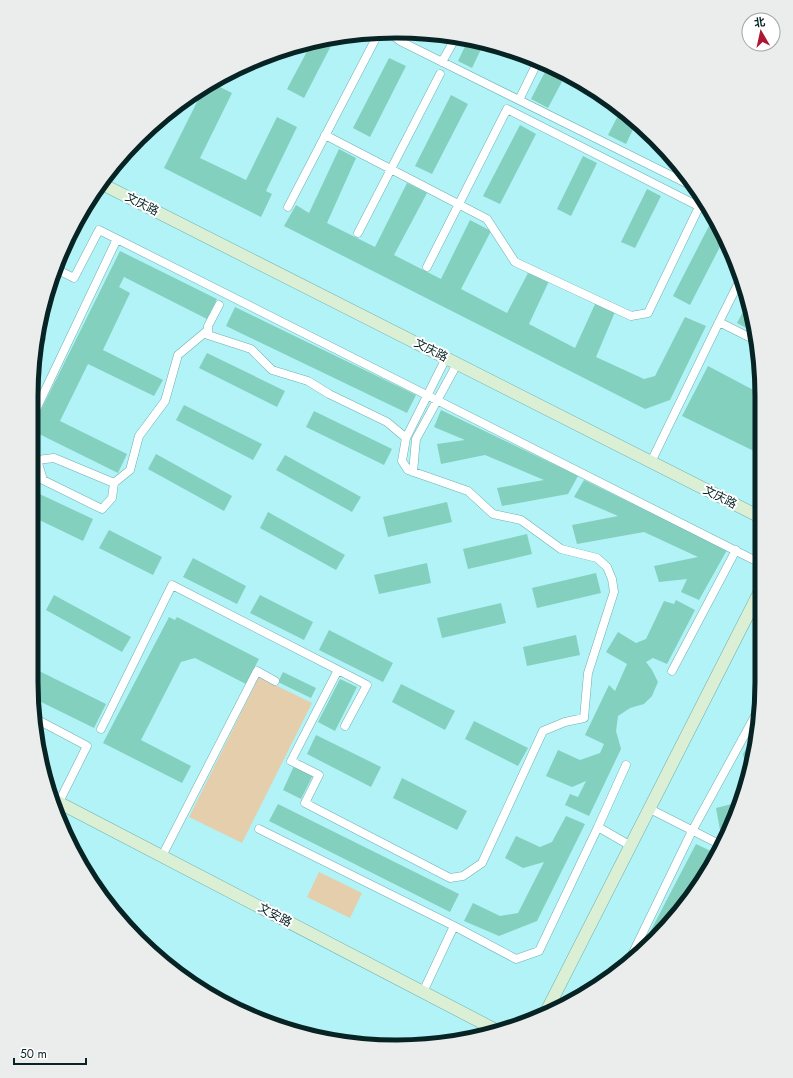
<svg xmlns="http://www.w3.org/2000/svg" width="793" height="1078" viewBox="0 0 793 1078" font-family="Jost,'Noto Sans SC',sans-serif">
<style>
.green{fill:#e5ceac}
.building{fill:#83d0bf}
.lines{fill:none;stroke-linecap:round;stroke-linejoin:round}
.street-casing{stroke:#6fb0b2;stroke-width:9}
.secondary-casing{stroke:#6fb0b2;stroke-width:13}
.street{stroke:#fff;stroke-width:8}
.secondary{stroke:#daefd4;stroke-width:12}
.labels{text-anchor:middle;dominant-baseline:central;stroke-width:4;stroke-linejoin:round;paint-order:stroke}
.street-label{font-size:12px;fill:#072324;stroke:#fff}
.rim{fill:none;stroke:#072324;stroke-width:5}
</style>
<rect width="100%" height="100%" fill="#b1f3f6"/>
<path class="green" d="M259,677L312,703L242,843L189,817Z
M319,872L362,893L350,918L307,897Z"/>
<path class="building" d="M335,38L304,98L287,89L312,42Z
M468,40L484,43L472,68L458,61Z
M389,58L406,66L370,137L353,128Z
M548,66L566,74L548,108L531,99Z
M238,68L232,80L224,76L235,69Z
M212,83L232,93L200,158L246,180L277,117L297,127L266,191L272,194L261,217L164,168L204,88Z
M451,95L468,104L432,174L415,166Z
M621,110L637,121L626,144L608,135Z
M520,125L536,134L500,204L483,196Z
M339,149L356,158L327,223L375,247L407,183L427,193L394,255L441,279L470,220L491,231L461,289L507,313L528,273L549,281L529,324L575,348L596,302L615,312L596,357L644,379L655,376L685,317L706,326L670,400L645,409L284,226L296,205L309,213Z
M583,156L597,163L571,216L557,209Z
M647,189L661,196L635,248L621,242Z
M712,220L714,221L724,239L690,305L673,296Z
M120,251L217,299L207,319L124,277L119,287L130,293L103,350L163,380L154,396L88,364L60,421L127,454L118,473L31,430Z
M747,304L754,332L737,323Z
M235,307L416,395L407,413L226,326Z
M207,353L285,391L277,407L199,368Z
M708,366L759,393L760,454L682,416Z
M184,405L262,444L253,460L176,420Z
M441,410L578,476L568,494L502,506L497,488L544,480L485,455L441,464L437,444L465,440L434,427Z
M314,411L392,449L384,465L306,427Z
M156,454L232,496L224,511L148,469Z
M285,455L361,497L352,512L276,470Z
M584,480L727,550L699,600L681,592L687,579L659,582L654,566L698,557L644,532L577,544L572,525L618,516L574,497Z
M31,490L93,519L83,541L31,516Z
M447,502L452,522L388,537L383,517Z
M268,512L345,555L336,570L260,528Z
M109,530L162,557L153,575L99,548Z
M527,534L532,554L468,569L463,549Z
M193,558L246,586L237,604L183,577Z
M427,563L431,583L379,594L374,575Z
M596,573L601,593L537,608L532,588Z
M31,582L38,585L31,599Z
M54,595L131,637L122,652L46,610Z
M260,595L313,622L304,640L250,613Z
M676,600L695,610L667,664L653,658L646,662L652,670L658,682L652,696L644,704L630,708L618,716L616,731L621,749L589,816L565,805L570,794L578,797L586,781L572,787L546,776L558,750L580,760L600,753L604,744L585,735L609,685L615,691L627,664L606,652L618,632L636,643L646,639L664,601L674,604Z
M501,603L506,623L442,638L437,618Z
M169,617L175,620L177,617L259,659L246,684L195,658L181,662L141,740L191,766L182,783L103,743Z
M329,630L393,663L383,682L319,650Z
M576,635L580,655L527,666L523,647Z
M31,667L106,704L94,728L33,698L31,681Z
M283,672L316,688L311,698L278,682Z
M340,679L357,687L335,731L318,722Z
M401,684L455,711L445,730L392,702Z
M474,721L528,748L518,766L465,739Z
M757,730L749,776V779L743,754Z
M316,735L381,767L371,787L307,754Z
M294,766L313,775L301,799L283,790Z
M402,778L467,811L457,830L393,798Z
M740,802L730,827L720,830L716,808Z
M278,804L459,894L450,912L269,821Z
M566,816L585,824L537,921L499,936L464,921L473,903L500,916L518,913L544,862L523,868L505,858L516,836L540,847L552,842Z
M696,844L717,854L686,904L652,939L650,932Z"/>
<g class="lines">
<defs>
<path id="street" d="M389,32L400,41L694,187
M442,62L456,37
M519,100L538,61
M325,135L487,219L515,262L631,316L648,313L699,207
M288,207L375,40
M358,233L440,74
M117,239L760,563
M427,267L507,109L708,211
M740,280L719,322L757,341
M219,305L208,326V335L251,349L272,370L308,381L329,394L387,422L406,438L446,358
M37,347L41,339L39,337
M31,420L117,239L99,230L74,278L58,270
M31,457L37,460L54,458L114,483L130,470L139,436L165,401L178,355L208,330
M37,460L43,480L102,509L112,498L114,483
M651,462L719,322
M413,472L416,439L457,364
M338,670L367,685L345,726
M672,671L736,550
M36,719L87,746L59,802
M101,729L172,585L338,670L291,761L319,775L305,803L450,878L463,876L482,863L543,731L565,722L584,718L588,673L614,592L612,579L607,567L597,558L561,549L521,520L493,514L468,491L408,470L402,461L406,438
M650,809L715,842L726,839
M598,827L626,765
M259,829L454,926L423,992
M162,856L257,671L275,681
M454,926L516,959L539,951L598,827L631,846
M629,961L692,831L761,705"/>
<path id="secondary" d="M102,184L760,517
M54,800L496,1030
M545,1014L760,591"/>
</defs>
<use href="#street" class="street-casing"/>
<use href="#secondary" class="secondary-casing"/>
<use href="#street" class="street"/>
<use href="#secondary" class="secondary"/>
</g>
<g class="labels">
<g class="street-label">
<text transform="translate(142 204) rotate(27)">文庆路</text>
<text transform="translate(431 350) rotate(27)">文庆路</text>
<text transform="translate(720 497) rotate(27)">文庆路</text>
<text transform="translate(275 915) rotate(28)">文安路</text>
</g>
</g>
<path d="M0 0H793V1078H0ZM396 38H397A358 358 0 0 1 755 396V682A358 358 0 0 1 397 1040H396A358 358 0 0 1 38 682V396A358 358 0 0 1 396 38Z" fill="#ebeded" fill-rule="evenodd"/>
<path class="rim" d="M396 38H397A358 358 0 0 1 755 396V682A358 358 0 0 1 397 1040H396A358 358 0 0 1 38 682V396A358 358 0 0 1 396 38Z"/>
<g transform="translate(761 32) rotate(351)"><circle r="19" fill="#ffffff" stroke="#9ca7a7"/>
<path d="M0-3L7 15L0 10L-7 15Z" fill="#ac1733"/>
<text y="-6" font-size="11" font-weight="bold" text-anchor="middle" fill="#072324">北</text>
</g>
<path d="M14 1058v6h72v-6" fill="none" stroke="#072324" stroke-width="2"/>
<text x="20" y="1058" font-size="12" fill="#072324" stroke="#ffffff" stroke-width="3" paint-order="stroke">50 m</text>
</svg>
